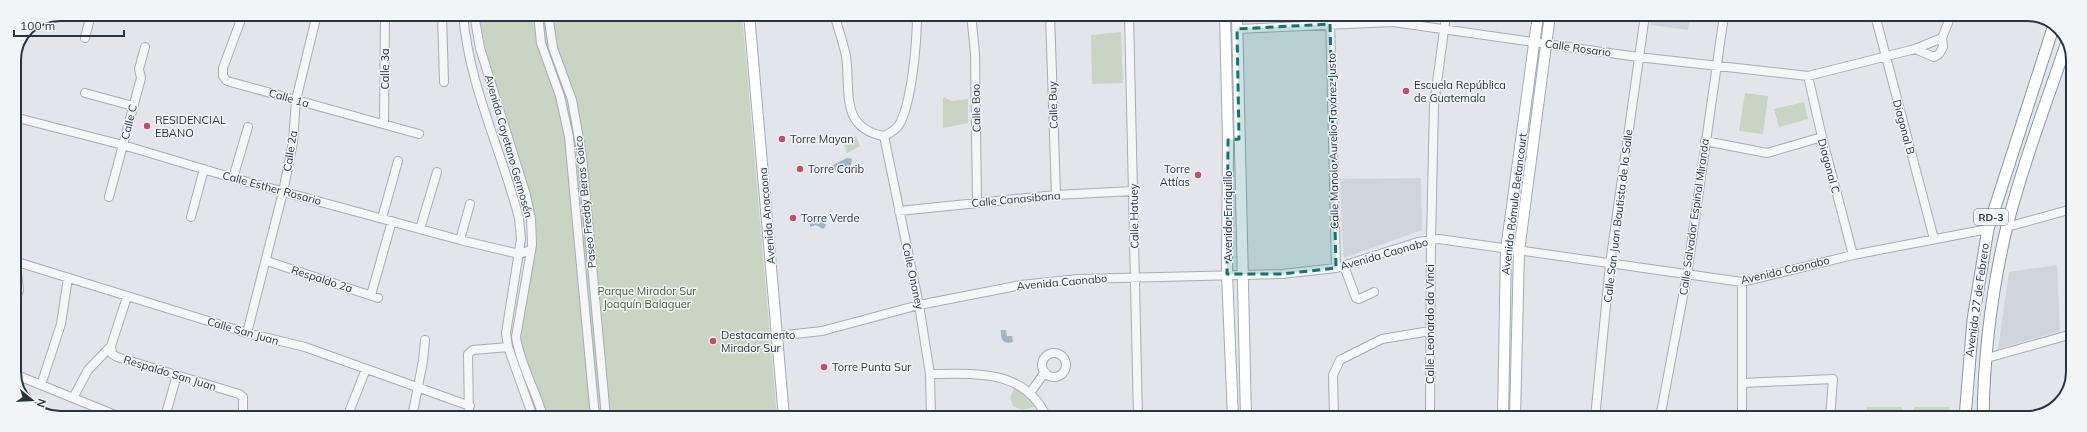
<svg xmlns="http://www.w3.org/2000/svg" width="2087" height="432" viewBox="0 0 2087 432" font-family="Mulish,sans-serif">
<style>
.built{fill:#d0d5dc}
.green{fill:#c9d4c3}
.water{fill:#9db7ca}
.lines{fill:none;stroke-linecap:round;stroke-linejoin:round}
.minor-casing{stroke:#a7adb4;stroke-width:10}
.major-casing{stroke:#a1abb6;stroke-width:12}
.highway-casing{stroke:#8995a1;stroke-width:13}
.minor{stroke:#f5f6f8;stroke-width:8}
.major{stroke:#fff;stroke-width:10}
.highway{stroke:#fff;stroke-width:11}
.marked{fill:#0f766e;fill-opacity:0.2;stroke:#0f766e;stroke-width:3;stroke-dasharray:8 5;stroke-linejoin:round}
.poi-dot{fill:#ce4868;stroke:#f2f5f7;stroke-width:1.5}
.labels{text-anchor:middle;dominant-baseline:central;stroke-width:3;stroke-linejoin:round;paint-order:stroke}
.shield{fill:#f2f5f7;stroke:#666f78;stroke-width:1}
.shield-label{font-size:10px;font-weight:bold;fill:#2a3542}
.street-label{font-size:11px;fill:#2a3542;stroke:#f2f5f7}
.poi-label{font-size:11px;fill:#2a3542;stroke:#f2f5f7;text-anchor:start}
.park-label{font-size:11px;fill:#425e37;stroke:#f2f5f7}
.rim{fill:none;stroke:#2a3542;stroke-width:2}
</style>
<rect width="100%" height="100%" fill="#e2e6ea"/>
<path class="built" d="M1652,15H1690L1688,30L1651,25Z
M1421,178L1422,230L1344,258L1343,254L1340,179Z
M2057,265L2060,331L1998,349L2009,272Z"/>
<path class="green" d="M479,14H742L777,417H546L519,337L533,259L520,166L485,47Z
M1121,32L1123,83L1092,84L1091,35Z
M1745,93L1768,96L1763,134L1739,131Z
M943,97L952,101L968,99V123L943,128Z
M1804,102L1808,119L1779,127L1774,109Z
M856,136L860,146L847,153L843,142Z
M1015,387L1035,407L1022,410L1013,406L1010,398Z
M1867,407H1902V418H1867Z
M1914,407H1949L1948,418H1914Z"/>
<path class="water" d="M847,158L852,159L851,166L835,170L833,165Z
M817,218L826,224L825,227L823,229L816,225L810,227V220Z
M1001,330H1006L1007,336H1012L1013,342C1003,345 1000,339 1001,330Z"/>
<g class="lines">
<defs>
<path id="minor" d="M243,14L223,68V76L227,81L419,134
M442,14L444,82
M463,14C469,86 501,149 519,218L521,239L506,333L508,347L533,417
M474,14L480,48L526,195L531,219L532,245L516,337C520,365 536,390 543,417
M538,14L541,43L560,96L569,137L595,417
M548,14L553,48L572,100L582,156L606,417
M834,14C838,28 843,42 846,56C851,90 839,128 884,136
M971,14L975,53L977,202
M1050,14L1056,195
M1129,14L1138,418
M1330,15L1336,268
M1875,15L1934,239
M1237,29L1393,22L1638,57L1808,76L1915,49L1942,38
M85,38L91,14
M1915,49L1934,57L1939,54L1943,47L1942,38L1951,15
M1808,76L1822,137L1853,255
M85,93L133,106
M14,117L123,145L233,178L460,240L519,254L531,250
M384,124L385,14
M884,136L919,305L930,374L931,418
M884,136C890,133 895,131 899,125C912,103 917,41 917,14
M1705,141L1767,153L1822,137
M233,178L248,127
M109,197L141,78L139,69L145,47
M899,211L1056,195L1133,191
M191,217L204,169
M382,218L398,161
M2007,227L2072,209
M420,229L437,172
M460,240L470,204
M14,261L247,333L305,347L470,406
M267,261L378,298
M1344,266L1356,298L1359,299L1374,292
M1742,282V418
M371,295L392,221
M127,297L111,346L112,354L117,357L239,394L243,397V417
M14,306L19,290L16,262
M247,333L283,192L293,142L296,100L317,14
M777,336L822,331L919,305L1021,285L1078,279L1282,274L1336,268L1418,242L1439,239L1742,282L1853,255L1988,229
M1042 365a12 12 0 1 1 24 0a12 12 0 1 1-24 0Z
M1987,358L2072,334
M14,374L120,417
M930,374C975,374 1025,368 1047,418
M1742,383L1833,379L1830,418
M41,385L61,324L68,278
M1030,393L1045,372
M73,398L88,370L111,346
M165,417L177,375
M347,417L366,369
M412,417L423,361L425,340
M469,417L468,354L473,350L508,347
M1334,418L1333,375L1340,360L1382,339L1430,331
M1430,418L1431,240L1434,105L1446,15
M1595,418L1610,264L1645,15
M1660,418L1687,275L1724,15"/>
<path id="major" d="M749,14L784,417
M1225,14L1228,140L1227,274L1233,418
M1237,15L1246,418
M1503,418L1506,250L1538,15
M1515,418L1519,251L1550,15"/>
<path id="highway" d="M1965,418L1973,320L1988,229L2054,25
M1983,418C1984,354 1992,288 2007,226C2023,164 2046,103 2067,42"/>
</defs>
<use href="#minor" class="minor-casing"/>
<use href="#major" class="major-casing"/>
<use href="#highway" class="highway-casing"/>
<use href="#minor" class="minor"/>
<use href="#major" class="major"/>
<use href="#highway" class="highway"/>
</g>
<path class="marked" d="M1330,24L1336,268L1282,274H1227L1228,140L1239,139L1237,29Z"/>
<g class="poi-dot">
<circle cx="1406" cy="91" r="4"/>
<circle cx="147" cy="126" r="4"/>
<circle cx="782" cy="139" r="4"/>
<circle cx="800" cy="169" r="4"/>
<circle cx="1198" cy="175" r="4"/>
<circle cx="793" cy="218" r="4"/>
<circle cx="713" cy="341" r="4"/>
<circle cx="824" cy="367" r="4"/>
</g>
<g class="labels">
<rect class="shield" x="1974" y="209" width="34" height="16" rx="3"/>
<g class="shield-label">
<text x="1991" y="217">RD-3</text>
</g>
<g class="street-label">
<text transform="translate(1578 48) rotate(8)">Calle Rosario</text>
<text transform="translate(385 69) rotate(-90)">Calle 3a</text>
<text transform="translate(289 98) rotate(16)">Calle 1a</text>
<text transform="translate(1053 105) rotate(-92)">Calle Buy</text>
<text transform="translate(976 108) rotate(-91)">Calle Bao</text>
<text transform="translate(129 122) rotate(-76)">Calle C</text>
<text transform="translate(1904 127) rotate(75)">Diagonal B</text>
<text transform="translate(1333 141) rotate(-91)">Calle Manolo Aurelio Tavárez Justo</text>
<text transform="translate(509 146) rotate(74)">Avenida Cayetano Germosén</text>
<text transform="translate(290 151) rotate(-81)">Calle 2a</text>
<text transform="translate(1829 166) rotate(75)">Diagonal C</text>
<text transform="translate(272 188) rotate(15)">Calle Esther Rosario</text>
<text transform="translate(1016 199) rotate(-5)">Calle Canasibana</text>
<text transform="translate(585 202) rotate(-96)">Paseo Freddy Beras Goico</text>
<text transform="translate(1514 204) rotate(-83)">Avenida Rómulo Betancourt</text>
<text transform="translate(767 216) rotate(-95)">Avenida Anacaona</text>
<text transform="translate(1134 216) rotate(-91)">Calle Hatuey</text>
<text transform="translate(1228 216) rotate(-90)">Avenida Enriquillo</text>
<text transform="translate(1618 216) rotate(-83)">Calle San Juan Bautista de la Salle</text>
<text transform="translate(1694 217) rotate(-82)">Calle Salvador Espinal Miranda</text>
<text transform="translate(1384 254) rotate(-16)">Avenida Caonabo</text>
<text transform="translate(1785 270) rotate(-13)">Avenida Caonabo</text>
<text transform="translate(913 276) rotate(78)">Calle Onaney</text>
<text transform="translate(322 279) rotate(18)">Respaldo 2a</text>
<text transform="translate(1062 282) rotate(-5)">Avenida Caonabo</text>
<text transform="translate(1977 300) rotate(-82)">Avenida 27 de Febrero</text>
<text transform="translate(1430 324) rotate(-90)">Calle Leonardo da Vinci</text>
<text transform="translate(243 331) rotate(16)">Calle San Juan</text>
<text transform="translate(170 373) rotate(17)">Respaldo San Juan</text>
</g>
<g class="poi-label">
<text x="1414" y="85">Escuela República<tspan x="1414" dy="13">de Guatemala</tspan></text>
<text x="155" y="120">RESIDENCIAL<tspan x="155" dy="13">EBANO</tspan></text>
<text x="790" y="139">Torre Mayan</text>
<text x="808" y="169">Torre Carib</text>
<text x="1190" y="169" text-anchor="end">Torre<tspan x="1190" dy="13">Attías</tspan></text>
<text x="801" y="218">Torre Verde</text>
<text x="721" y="335">Destacamento<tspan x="721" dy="13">Mirador Sur</tspan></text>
<text x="832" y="367">Torre Punta Sur</text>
</g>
<g class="park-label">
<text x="647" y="291">Parque Mirador Sur<tspan x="647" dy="13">Joaquín Balaguer</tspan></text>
</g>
</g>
<path d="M0 0H2087V432H0ZM60 21H2027A39 39 0 0 1 2066 60V372A39 39 0 0 1 2027 411H60A39 39 0 0 1 21 372V60A39 39 0 0 1 60 21Z" fill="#f2f5f7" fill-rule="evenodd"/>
<path class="rim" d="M60 21H2027A39 39 0 0 1 2066 60V372A39 39 0 0 1 2027 411H60A39 39 0 0 1 21 372V60A39 39 0 0 1 60 21Z"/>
<g transform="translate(32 400) rotate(108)" stroke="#f2f5f7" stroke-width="3" paint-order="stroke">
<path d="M0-3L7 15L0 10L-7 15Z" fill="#2a3542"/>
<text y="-6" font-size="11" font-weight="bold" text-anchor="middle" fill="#2a3542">N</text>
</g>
<path d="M14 30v6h110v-6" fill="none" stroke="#2a3542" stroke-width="2"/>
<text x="20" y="30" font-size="12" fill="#2a3542" stroke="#f2f5f7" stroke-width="3" paint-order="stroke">100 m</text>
</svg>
